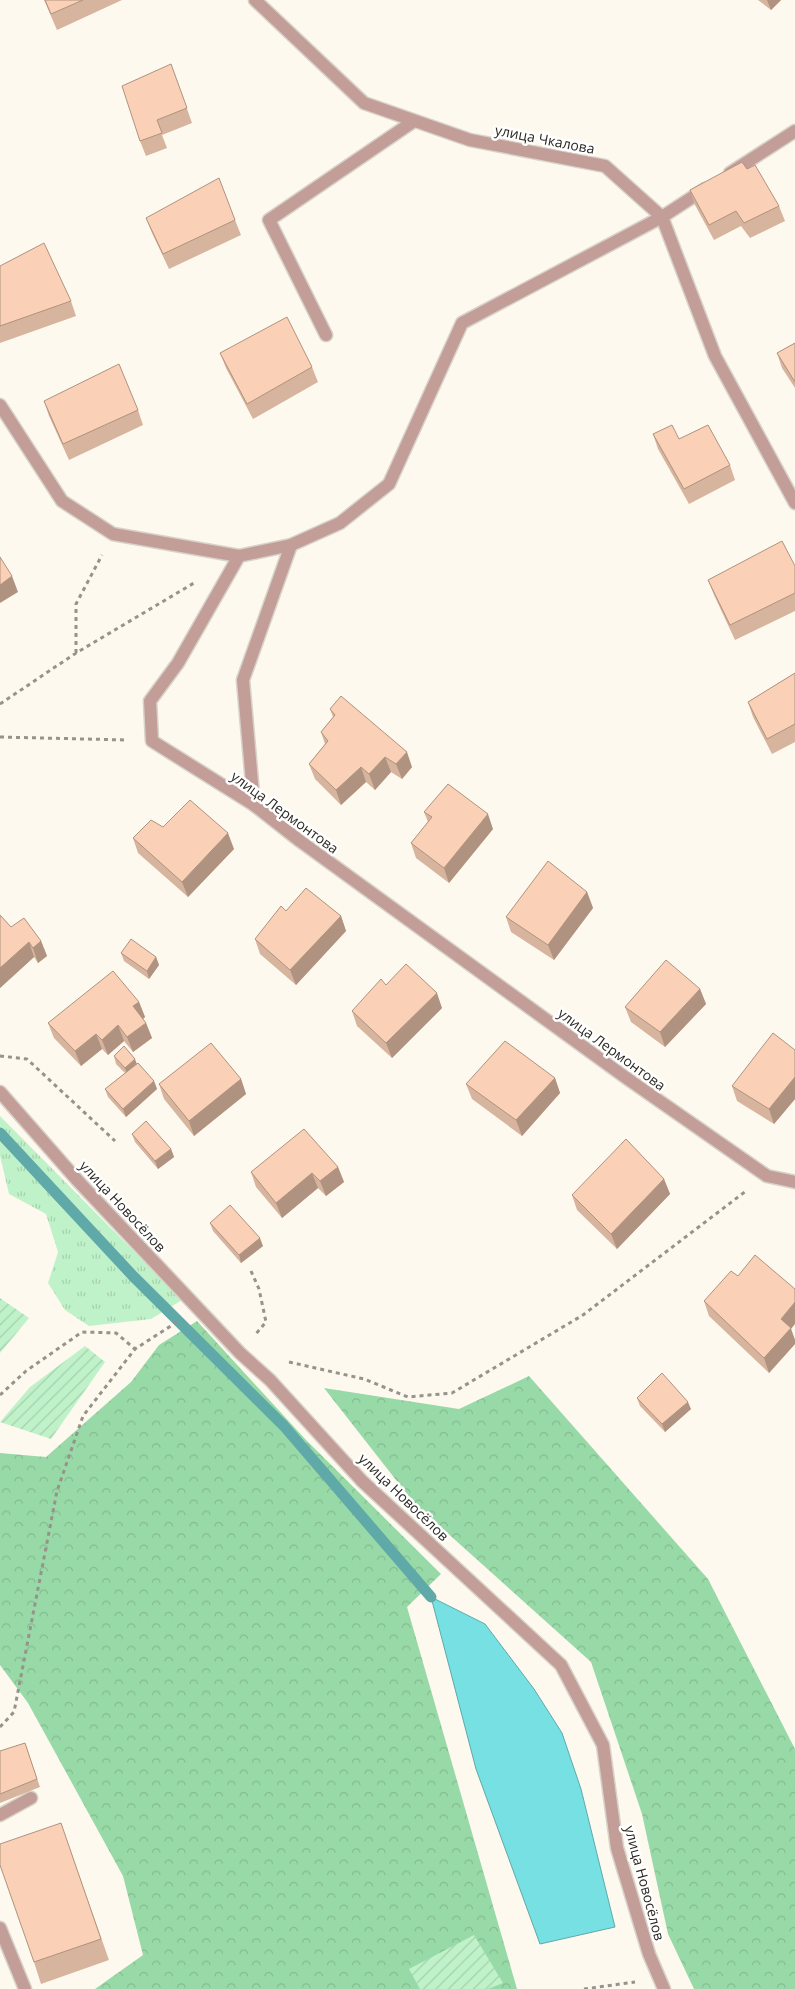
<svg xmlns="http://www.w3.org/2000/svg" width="795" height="1989" viewBox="0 0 795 1989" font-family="'Open Sans',sans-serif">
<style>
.grass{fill:url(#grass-tufts)}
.forest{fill:url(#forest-crowns)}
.garden{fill:url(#garden-furrows)}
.water{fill:#76e0e3;stroke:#60a9a9}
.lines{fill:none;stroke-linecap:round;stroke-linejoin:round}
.stream{stroke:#60a9a9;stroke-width:11}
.service-casing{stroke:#d8d3c9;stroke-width:15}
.minor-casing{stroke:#d8d3c9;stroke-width:15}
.path{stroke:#97928a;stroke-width:3;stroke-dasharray:4 4;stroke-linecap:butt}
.service{stroke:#c39e99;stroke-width:12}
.minor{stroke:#c39e99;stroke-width:12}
.wall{fill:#d7b49d}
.shaded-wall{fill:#af927f}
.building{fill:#fad1b6;stroke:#af927f}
.labels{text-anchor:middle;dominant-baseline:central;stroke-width:5;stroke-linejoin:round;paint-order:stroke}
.street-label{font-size:14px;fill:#2b2822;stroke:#fff}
</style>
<defs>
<pattern id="grass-tufts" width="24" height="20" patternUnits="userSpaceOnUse" patternTransform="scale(1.25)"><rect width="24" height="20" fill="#c0f2ca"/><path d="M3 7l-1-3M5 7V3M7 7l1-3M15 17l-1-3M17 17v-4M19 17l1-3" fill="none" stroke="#a5d0ad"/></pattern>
<pattern id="forest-crowns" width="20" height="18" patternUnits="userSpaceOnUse" patternTransform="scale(1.25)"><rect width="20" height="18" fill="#98daa7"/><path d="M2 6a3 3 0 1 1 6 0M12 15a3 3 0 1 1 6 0" fill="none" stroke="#83bb8f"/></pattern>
<pattern id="garden-furrows" width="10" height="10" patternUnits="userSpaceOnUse" patternTransform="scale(1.25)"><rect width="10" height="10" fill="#c0f2ca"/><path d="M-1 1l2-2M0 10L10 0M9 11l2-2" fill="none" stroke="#a5d0ad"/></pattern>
</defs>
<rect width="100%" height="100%" fill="#fef9ee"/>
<path class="grass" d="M0,1116L182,1300L151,1319L89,1326L65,1310L48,1283L58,1252L46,1214L9,1194L0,1156Z"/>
<path class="forest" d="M197,1321L306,1440L441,1574L407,1607L517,1989H95L143,1955L123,1876L28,1703L0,1665V1453L46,1457L131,1382L159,1345Z
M529,1376L708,1579L795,1749V1989H694L668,1934L642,1814L591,1662L414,1503L324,1388L459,1409Z"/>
<path class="garden" d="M0,1298L29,1318L0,1353Z
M85,1346L105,1362L51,1439L0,1422L30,1387Z
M474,1935L503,1983L488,1989H420L409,1969Z"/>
<path class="water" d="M431,1597L485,1624L534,1689L562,1733L581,1789L615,1927L540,1944L476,1769Z"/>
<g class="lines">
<path class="stream" d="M0,1133L133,1276L284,1426L431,1597"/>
<defs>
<path id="service" d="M326,335L269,220L414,121
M254,805L243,680L291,545
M0,1815L31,1798
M0,1928L25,1989"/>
<path id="minor" d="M255,0L364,103L470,140L605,166L662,217L715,356L795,503
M730,173L795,131
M0,405L62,501L113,534L239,556L178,663L150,701L152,741L254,805L300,841L625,1077L767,1176L795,1182
M239,556L291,545L340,523L389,484L462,323L662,217L705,189
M0,1092L78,1181L240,1353L270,1380L362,1481L561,1665L603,1745L617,1848L649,1954L664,1989"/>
</defs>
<use href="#service" class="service-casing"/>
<use href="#minor" class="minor-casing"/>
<path class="path" d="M76,653V604L102,555
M0,704L76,653L194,583
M0,737L127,740
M0,1056L27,1059L115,1141
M251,1271L259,1289L266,1322L255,1335
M289,1362L364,1379L408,1397L452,1393L583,1315L746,1191
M0,1395L26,1371L82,1332L116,1333L135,1349
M0,1727L14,1712L57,1491L83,1416L135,1349L177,1322
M584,1989L635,1982"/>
<use href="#service" class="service"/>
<use href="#minor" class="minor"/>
</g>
<path class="wall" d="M44,0H122L57,30Z
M758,0H781L771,10Z
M171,64L192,123L162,135L167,148L146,156L140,141Z
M747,169L779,206L785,221L750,238L741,226L714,240L695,205L690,190Z
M146,218L235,220L241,235L169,269L152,233Z
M0,266L71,301L76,316L0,343Z
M795,343V388L782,368L777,353Z
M220,353L312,367L318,382L253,419L226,368Z
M44,401L138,410L143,425L69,460L49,416Z
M653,434L679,439L730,465L735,480L689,504L658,449Z
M795,566V611L735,640L714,595L708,580Z
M795,673V742L772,754L753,717L748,702Z
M330,709L412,767L402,779L391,772L375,790L366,782L341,805L315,779L309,764L325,744L321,732L333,717Z
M424,812L493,829L449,883L416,858L411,843L428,822Z
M163,827L234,849L188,897L138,853L133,838Z
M587,892L593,908L554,960L511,932L506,917Z
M286,911L341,916L346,931L296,985L260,954L255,939Z
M0,915L11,927L41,941L47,956L38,963L34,957L0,988Z
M121,953L156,957L159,965L149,979L124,961Z
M386,985L442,1008L392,1058L357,1026L352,1011Z
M700,989L706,1004L665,1047L631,1022L625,1007Z
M139,1002L145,1017L143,1019L146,1023L152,1038L133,1052L124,1041L108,1055L102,1049L81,1066L54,1038L48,1023Z
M795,1050V1099L774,1124L737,1101L732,1086Z
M114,1056L137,1064L154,1081L157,1089L126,1117L108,1097L105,1089L125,1073L116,1064Z
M555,1078L560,1093L522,1136L472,1099L466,1084Z
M241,1079L246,1094L194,1136L164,1099L159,1084Z
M132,1134L171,1149L174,1157L158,1169L135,1142Z
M338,1167L344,1182L326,1196L318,1188L282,1218L256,1187L251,1172Z
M664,1179L670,1194L617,1249L577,1210L572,1195Z
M210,1223L263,1246L241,1263L213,1231Z
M704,1301L791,1329L795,1340V1344L769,1373L709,1316Z
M637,1398L691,1409L665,1432L640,1406Z
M25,1743L40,1787L0,1803V1751Z
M68,1844L109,1960L41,1984L34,1962Z"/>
<path class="shaded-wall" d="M767,0H781L771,10Z
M12,576L18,592L0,603V585Z
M407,752L412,767L402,779L396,764Z
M385,757L391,772L375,790L369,774Z
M361,767L366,782L341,805L336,790Z
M488,814L493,829L449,883L444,868Z
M228,833L234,849L188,897L182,882Z
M587,892L593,908L554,960L548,945Z
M341,916L346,931L296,985L290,970Z
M41,941L47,956L38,963L33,948Z
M29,942L34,957L0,988V968Z
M156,957L159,965L149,979L147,971Z
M700,989L706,1004L665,1047L660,1032Z
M437,993L442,1008L392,1058L386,1043Z
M139,1002L145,1017L139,1022L133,1006Z
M146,1023L152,1038L133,1052L127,1037Z
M118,1025L124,1041L108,1055L102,1040Z
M96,1034L102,1049L81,1066L75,1051Z
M135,1059L138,1067L128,1076L125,1068Z
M795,1077V1099L774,1124L769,1109Z
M555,1078L560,1093L522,1136L516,1120Z
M241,1079L246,1094L194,1136L189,1121Z
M154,1081L157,1089L126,1117L123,1109Z
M171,1149L174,1157L158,1169L155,1161Z
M338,1167L344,1182L326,1196L320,1181Z
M312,1173L318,1188L282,1218L276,1203Z
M664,1179L670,1194L617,1249L611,1234Z
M260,1238L263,1246L241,1263L239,1255Z
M795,1302V1324L791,1329L795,1340V1344L769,1373L764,1358L781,1319Z
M688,1402L691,1409L665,1432L662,1424Z"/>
<path class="building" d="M45,0H83L51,14Z
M171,64L187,108L157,120L162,133L140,141L122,86Z
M742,162L747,169L755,165L779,206L744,223L736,211L709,225L690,190Z
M219,178L235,220L163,254L146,218Z
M44,243L71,301L0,326V266Z
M287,317L312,367L247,404L220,353Z
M795,343V382L777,353Z
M119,364L138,410L63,444L44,401Z
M672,425L679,439L708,425L730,465L684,489L653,434Z
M782,541L795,566V593L730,625L708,580Z
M0,557L12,576L0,585Z
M795,673V724L767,739L748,702Z
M341,696L407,752L396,764L385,757L369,774L361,767L336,790L309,764L328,741L321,732L335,715L330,709Z
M448,784L488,814L444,868L411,843L432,817L424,812Z
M190,800L228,833L182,882L133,838L151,820L163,827Z
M548,861L587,892L548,945L506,917Z
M306,888L341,916L290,970L255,939L281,906L286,911Z
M0,915L11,927L24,918L41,941L33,948L29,942L0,968Z
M131,939L156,957L147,971L121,953Z
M666,960L700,989L660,1032L625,1007Z
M406,964L437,993L386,1043L352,1011L381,979L386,985Z
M113,971L139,1002L133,1006L146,1023L127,1037L118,1025L102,1040L96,1034L75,1051L48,1023Z
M773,1033L795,1050V1077L769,1109L732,1086Z
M505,1041L555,1078L516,1120L466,1084Z
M211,1043L241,1079L189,1121L159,1084Z
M124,1046L135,1059L125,1068L114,1056Z
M138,1063L154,1081L123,1109L105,1089Z
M146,1121L171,1149L155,1161L132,1134Z
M304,1129L338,1167L320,1181L312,1173L276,1203L251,1172Z
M626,1139L664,1179L611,1234L572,1195Z
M230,1205L260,1238L239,1255L210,1223Z
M755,1255L795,1289V1302L781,1319L791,1328L764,1358L704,1301L731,1271L738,1276Z
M662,1373L688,1402L662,1424L637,1398Z
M25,1743L37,1779L0,1794V1751Z
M61,1823L101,1939L34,1962L0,1865V1844Z"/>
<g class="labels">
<g class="street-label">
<text transform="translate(545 139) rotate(11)">улица Чкалова</text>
<text transform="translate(285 812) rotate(36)">улица Лермонтова</text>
<text transform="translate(612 1049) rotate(36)">улица Лермонтова</text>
<text transform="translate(123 1206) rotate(47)">улица Новосёлов</text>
<text transform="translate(404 1497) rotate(44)">улица Новосёлов</text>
<text transform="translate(645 1883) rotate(75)">улица Новосёлов</text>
</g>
</g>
</svg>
